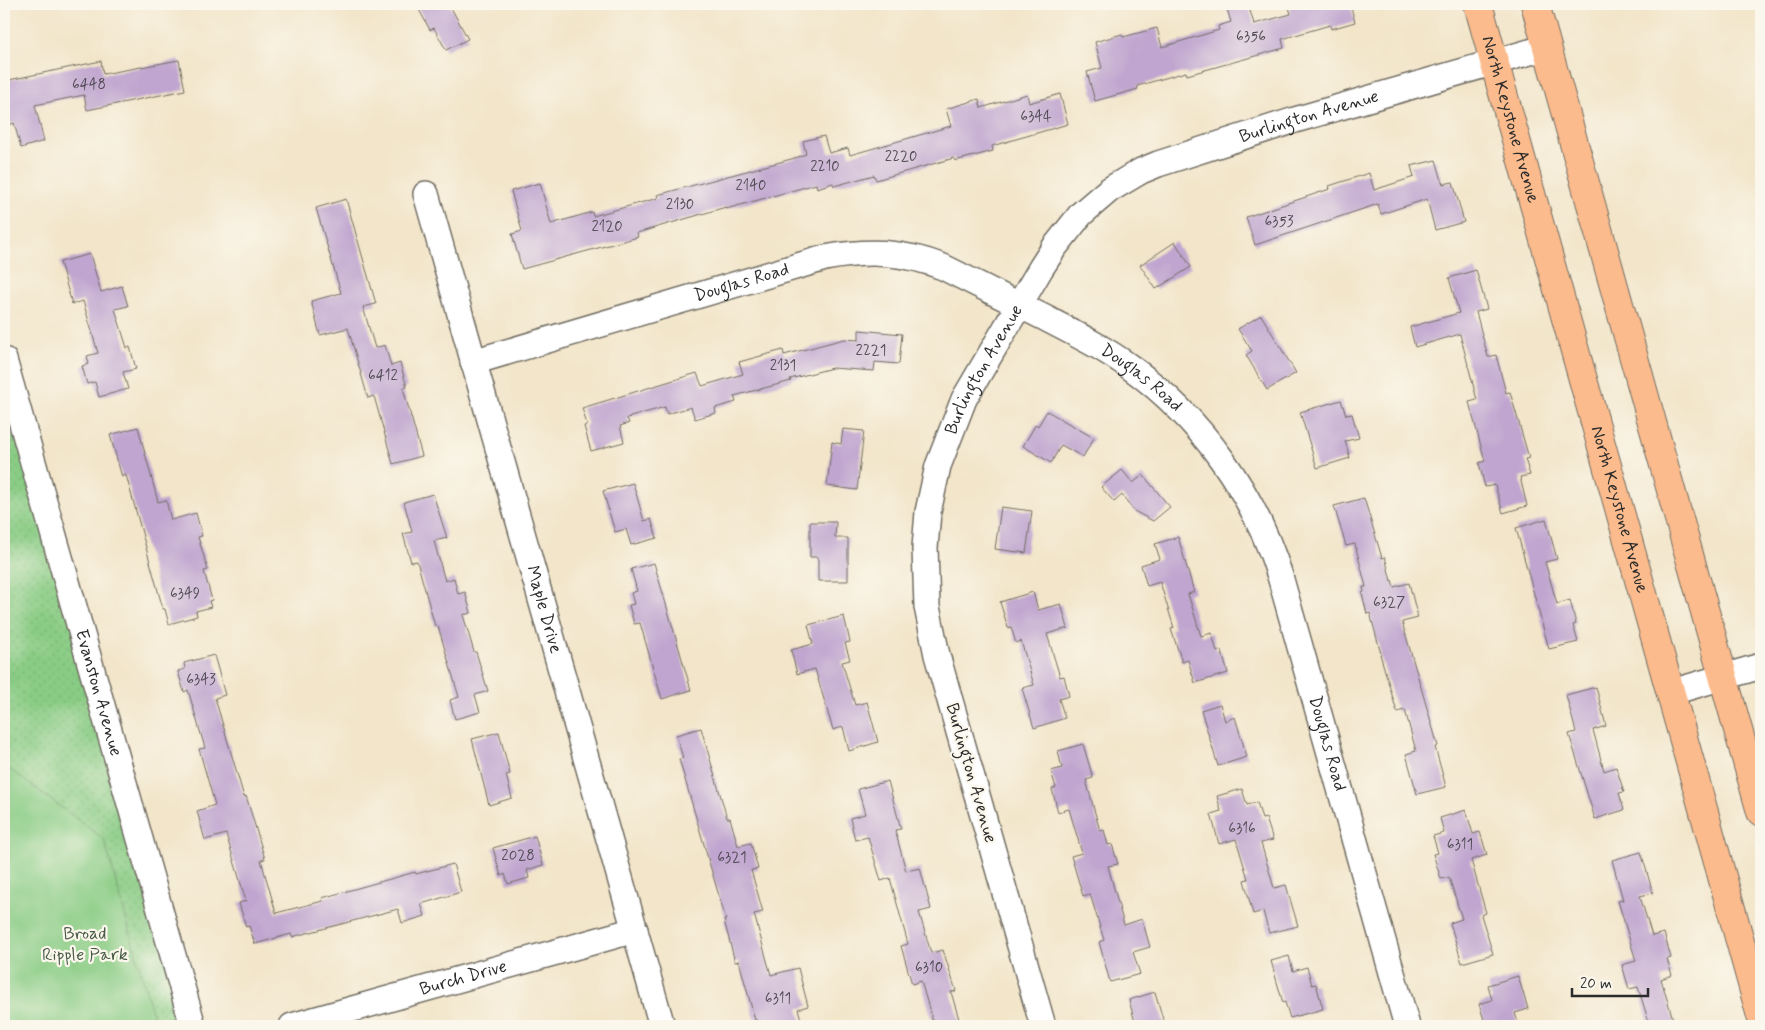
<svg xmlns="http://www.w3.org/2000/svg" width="1765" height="1030" viewBox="0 0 1765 1030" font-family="Mynerve,sans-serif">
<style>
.grass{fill:url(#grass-dots);stroke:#5a7c58}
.pitch{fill:#89cc84;stroke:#5a7c58}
.building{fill:#bfa5cf}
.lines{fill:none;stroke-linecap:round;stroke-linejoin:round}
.minor-casing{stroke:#716c62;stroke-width:28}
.primary-casing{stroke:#716c62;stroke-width:30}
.minor{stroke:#fff;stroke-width:25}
.primary{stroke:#fbbb8d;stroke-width:28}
.labels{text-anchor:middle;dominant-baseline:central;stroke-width:4.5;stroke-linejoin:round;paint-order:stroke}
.number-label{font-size:15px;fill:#504a54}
.street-label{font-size:18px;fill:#2b2b2b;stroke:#fbf7ec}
.park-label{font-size:18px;fill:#475b46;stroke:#fbf7ec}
</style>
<defs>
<pattern id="grass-dots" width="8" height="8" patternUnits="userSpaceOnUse" patternTransform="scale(1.25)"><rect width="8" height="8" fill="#89cc84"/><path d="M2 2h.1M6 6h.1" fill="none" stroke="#76af72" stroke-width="1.8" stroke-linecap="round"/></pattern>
</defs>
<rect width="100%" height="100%" fill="#fbf7ec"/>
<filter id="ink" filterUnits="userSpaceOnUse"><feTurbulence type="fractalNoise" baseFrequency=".02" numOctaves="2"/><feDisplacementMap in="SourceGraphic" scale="10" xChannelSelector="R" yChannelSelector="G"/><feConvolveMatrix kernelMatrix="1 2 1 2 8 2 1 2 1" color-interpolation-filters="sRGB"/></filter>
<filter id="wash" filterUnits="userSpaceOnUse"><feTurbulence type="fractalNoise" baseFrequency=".0096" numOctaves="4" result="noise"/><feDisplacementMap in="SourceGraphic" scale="20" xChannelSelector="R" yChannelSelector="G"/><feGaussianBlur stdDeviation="1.12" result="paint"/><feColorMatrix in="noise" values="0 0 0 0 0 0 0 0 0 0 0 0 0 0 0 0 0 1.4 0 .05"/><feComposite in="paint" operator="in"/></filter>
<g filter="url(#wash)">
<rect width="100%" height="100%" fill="#f2e5c9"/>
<path class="grass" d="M24,433L193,1026H4V437Z"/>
<path class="pitch" d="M4,765L104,839L156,1026H4Z"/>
<g id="blocks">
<path class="building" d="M416,4H449L468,39L446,50L434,28L430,30Z
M1246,4H1248L1254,24L1291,14L1288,4H1350L1355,22L1331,29L1330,25L1282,39L1284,48L1187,75L1186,72L1137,86L1138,89L1095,101L1087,72L1102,68L1095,42L1122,34L1123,37L1157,28L1162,47L1219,30L1218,26L1231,22L1227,9Z
M179,60L185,90L87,110L84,95L35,105L44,141L21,148L14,123L9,125L4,105V81L101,61L103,74Z
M1027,94L1029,103L1060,94L1068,124L992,146L993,151L955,161L954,158L876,180L874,175L834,186L833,183L817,188L816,184L726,209V207L637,233L638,237L522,269L512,234L522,231L511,191L540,183L551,224L592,212L593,216L658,198L657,195L795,158L806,154L803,141L824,136L829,153L848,148L850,155L951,126L946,109L979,99L981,108Z
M1436,160L1443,184L1453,182L1464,222L1435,230L1427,199L1381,214L1378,204L1255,245L1246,217L1330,189L1329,186L1369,173L1374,190L1414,177L1411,166Z
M346,199L376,304L363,307L375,348L385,345L391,366L400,363L407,387L403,388L422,456L393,464L374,396L368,398L348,328L320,335L311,301L341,293L316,208Z
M1175,242L1191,267L1156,289L1140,265Z
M90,254L101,292L122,286L128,306L115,309L127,348L130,347L136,369L123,372L128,389L99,397L95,382L87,384L82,366L89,364L87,356L98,353L83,301L72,304L60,262Z
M1476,270L1487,309L1476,312L1488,357L1496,355L1506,393L1510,392L1529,458L1525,459L1530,475L1520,477L1527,506L1503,513L1495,485L1485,487L1479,463L1485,461L1469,402L1477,400L1460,334L1415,347L1410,327L1459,313L1449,278Z
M1261,315L1296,373L1267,390L1246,355L1252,351L1238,329Z
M859,330L902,334L899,364L875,362L874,371L832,368L790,379L791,381L734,396L736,402L715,408L716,413L695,419L691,407L667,414L665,407L627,418L629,423L620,426L624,442L591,451L584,426L587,425L582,408L697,373L702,386L743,374L739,362L783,350L784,355L844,339L859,340Z
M1341,400L1346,415L1352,414L1359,438L1345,441L1350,458L1317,468L1300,412Z
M1047,411L1094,438L1083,457L1061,445L1051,463L1023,446L1036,424L1038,426Z
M138,427L158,502L166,500L171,520L196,513L202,536L198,537L208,570L204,571L212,600L209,601L211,607L196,611L197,616L169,624L165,609H163L126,475L122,477L110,435Z
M843,429L864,431L857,490L827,486L832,442L841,444Z
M1122,470L1133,483L1143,475L1170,507L1153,521L1134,511L1122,495L1114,502L1101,487Z
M633,483L644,521L651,519L657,538L631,545L626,529L615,532L603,491Z
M433,494L447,538L434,541L445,581L454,578L458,594L465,592L471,613L463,615L474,652H476L488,691L475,695L480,712L455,719L450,700L459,697L438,626H435L417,561L411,562L403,534L412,532L404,502Z
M1364,498L1382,558L1385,557L1391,581L1392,580L1394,587L1409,583L1418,618L1402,622L1438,746L1435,747L1446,787L1417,794L1406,754L1416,751L1405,710L1397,712L1380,654H1381L1370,613L1367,614L1362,593L1364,592L1363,587H1366L1355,544L1346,546L1334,506Z
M1001,507L1032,511L1026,553L995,549Z
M1546,519L1557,559L1545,562L1557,604L1570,600L1576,624L1573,625L1578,642L1549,649L1516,528Z
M810,522H836L835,538H848V581H818V557H810Z
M1178,537L1194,592L1188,594L1201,636L1212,633L1217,652L1221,650L1228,673L1195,683L1188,660L1182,662L1171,629L1174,628L1160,582L1147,586L1141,565L1160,559L1155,544Z
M654,563L691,690L662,699L640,623L634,624L629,605L634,604L631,593L637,591L631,569Z
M1033,592L1038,610L1061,604L1068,628L1047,634L1060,677L1064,676L1069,696L1059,699L1065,718L1034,728L1022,688L1034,685L1021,641L1016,643L1011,627L1008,628L1000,602Z
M844,616L850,642L845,643L850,660L842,662L855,705L867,702L878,742L849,751L843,727L833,730L815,669L797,674L791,650L813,644L808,625Z
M214,655L225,695L215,698L244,797L246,796L247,799L265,859L261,860L276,913L323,901L322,898L415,872L416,874L453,864L461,892L421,904L425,916L402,923L398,909L292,937L291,934L255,944L249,926L246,927L239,903L246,901L226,834L205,840L197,811L215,805L199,749L205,748L188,690L184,692L178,671L185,669L184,663Z
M1596,687L1606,726L1593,730L1604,771L1616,767L1624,792L1619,793L1624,810L1595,819L1569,734L1576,732L1566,695Z
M1220,704L1225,721L1235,717L1247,757L1218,766L1201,710Z
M701,728L727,818H730L738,846L751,843L758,869L751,870L763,912L754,914L771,975L798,968L808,1006L798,1009L803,1026H759L757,1020H755L739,961L735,962L724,920H726L679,759L683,758L676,735Z
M499,732L510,774L506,775L512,798L489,805L472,739Z
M1083,744L1093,778L1086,780L1100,831L1104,830L1108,845L1112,844L1118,864L1108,866L1124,925L1142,919L1150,947L1133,952L1140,974L1110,982L1099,942L1104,940L1090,894L1083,896L1071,856L1082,853L1069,809L1058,812L1052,789L1056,788L1051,771L1062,768L1058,751Z
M888,781L901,829L895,830L906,871L920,868L931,909L919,912L931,953L943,950L956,991L951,992L961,1026H934L921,981L912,984L901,946L908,944L890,878L881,881L868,837L855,840L850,818L865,814L858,789Z
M1242,789L1247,805L1257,802L1262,819L1266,818L1273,840L1261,843L1274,888L1286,885L1298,926L1269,933L1263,911L1253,914L1244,880L1248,879L1236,839L1219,844L1211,814L1221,811L1217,796Z
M1466,810L1473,834L1480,832L1487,855L1471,860L1486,913L1481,915L1493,954L1462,963L1450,923L1462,919L1449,877L1441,879L1433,854L1438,853L1433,836L1444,833L1440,818Z
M535,836L543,865L527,870L529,878L508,884L505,874L501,876L493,848Z
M1641,852L1653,893L1640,896L1652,936L1664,933L1671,958L1667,959L1672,975L1661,979L1675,1026H1650L1638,987L1629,989L1622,965L1636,961L1618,901L1623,900L1612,860Z
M1289,956L1293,971L1307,967L1312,985L1316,984L1323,1009L1290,1018L1285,1002L1283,1003L1271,961Z
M1518,976L1528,1009L1515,1013L1519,1026H1486L1479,1004L1492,1000L1488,985Z
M1155,992L1165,1026H1136L1129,1000Z"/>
</g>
</g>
<g filter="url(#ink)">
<use href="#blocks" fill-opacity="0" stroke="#716c62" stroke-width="1"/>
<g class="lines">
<defs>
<g id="minor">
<path id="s1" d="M426,194L662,1026"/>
<path id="s2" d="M4,360L193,1026"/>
<path id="s3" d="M473,362L825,258C868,250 902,251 943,267C977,284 1011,301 1045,318C1074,333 1104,348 1130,367C1201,418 1254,493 1280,576L1407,1026"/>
<path d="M1672,692L1761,666"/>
<path id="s4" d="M292,1026L635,930"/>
<path id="s5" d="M1043,1026L937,655L927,607L925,548L928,512L938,466L964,399L1041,268L1054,248L1081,214L1109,190L1141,171L1158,164L1295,120L1547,47"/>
</g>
<g id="primary">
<path id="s6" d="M1478,4L1761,1016"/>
<path d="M1535,4L1761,812"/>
</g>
</defs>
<use href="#minor" class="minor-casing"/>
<use href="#primary" class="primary-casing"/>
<use href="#minor" class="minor"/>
<use href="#primary" class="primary"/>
</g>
</g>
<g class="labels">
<g class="number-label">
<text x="1251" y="37">6356</text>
<text x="89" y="85">6448</text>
<text x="1036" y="117">6344</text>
<text x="901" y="157">2220</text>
<text x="825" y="167">2210</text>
<text x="751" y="186">2140</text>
<text x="680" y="205">2130</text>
<text x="1279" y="222">6353</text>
<text x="607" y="227">2120</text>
<text x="871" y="351">2221</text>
<text x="783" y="366">2131</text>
<text x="383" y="376">6412</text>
<text x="185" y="594">6349</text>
<text x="1389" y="603">6327</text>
<text x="201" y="680">6343</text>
<text x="1242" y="829">6316</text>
<text x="1460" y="845">6311</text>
<text x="518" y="856">2028</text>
<text x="732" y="858">6321</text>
<text x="929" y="968">6310</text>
<text x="778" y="999">6311</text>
</g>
<g class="street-label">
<text stroke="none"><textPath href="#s5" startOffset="1119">Burlington Avenue</textPath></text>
<text stroke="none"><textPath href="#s6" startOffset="120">North Keystone Avenue</textPath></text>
<text stroke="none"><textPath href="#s3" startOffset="280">Douglas Road</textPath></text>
<text stroke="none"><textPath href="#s5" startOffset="684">Burlington Avenue</textPath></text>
<text stroke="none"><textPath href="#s3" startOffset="715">Douglas Road</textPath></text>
<text stroke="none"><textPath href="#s6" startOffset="525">North Keystone Avenue</textPath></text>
<text stroke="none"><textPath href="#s1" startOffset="432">Maple Drive</textPath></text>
<text stroke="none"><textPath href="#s2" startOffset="346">Evanston Avenue</textPath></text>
<text stroke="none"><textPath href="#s3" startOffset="1135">Douglas Road</textPath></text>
<text transform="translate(971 773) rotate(74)">Burlington Avenue</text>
<text stroke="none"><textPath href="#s4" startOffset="178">Burch Drive</textPath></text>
</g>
<g class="park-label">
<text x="85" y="934">Broad<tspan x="85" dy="21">Ripple Park</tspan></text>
</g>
</g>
<rect width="1765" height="1030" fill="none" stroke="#fbf7ec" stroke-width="20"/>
<path d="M1572 988v8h76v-8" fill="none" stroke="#2b2b2b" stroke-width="2.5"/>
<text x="1580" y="988" font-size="15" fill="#2b2b2b" stroke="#fbf7ec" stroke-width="4" paint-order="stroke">20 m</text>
</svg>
